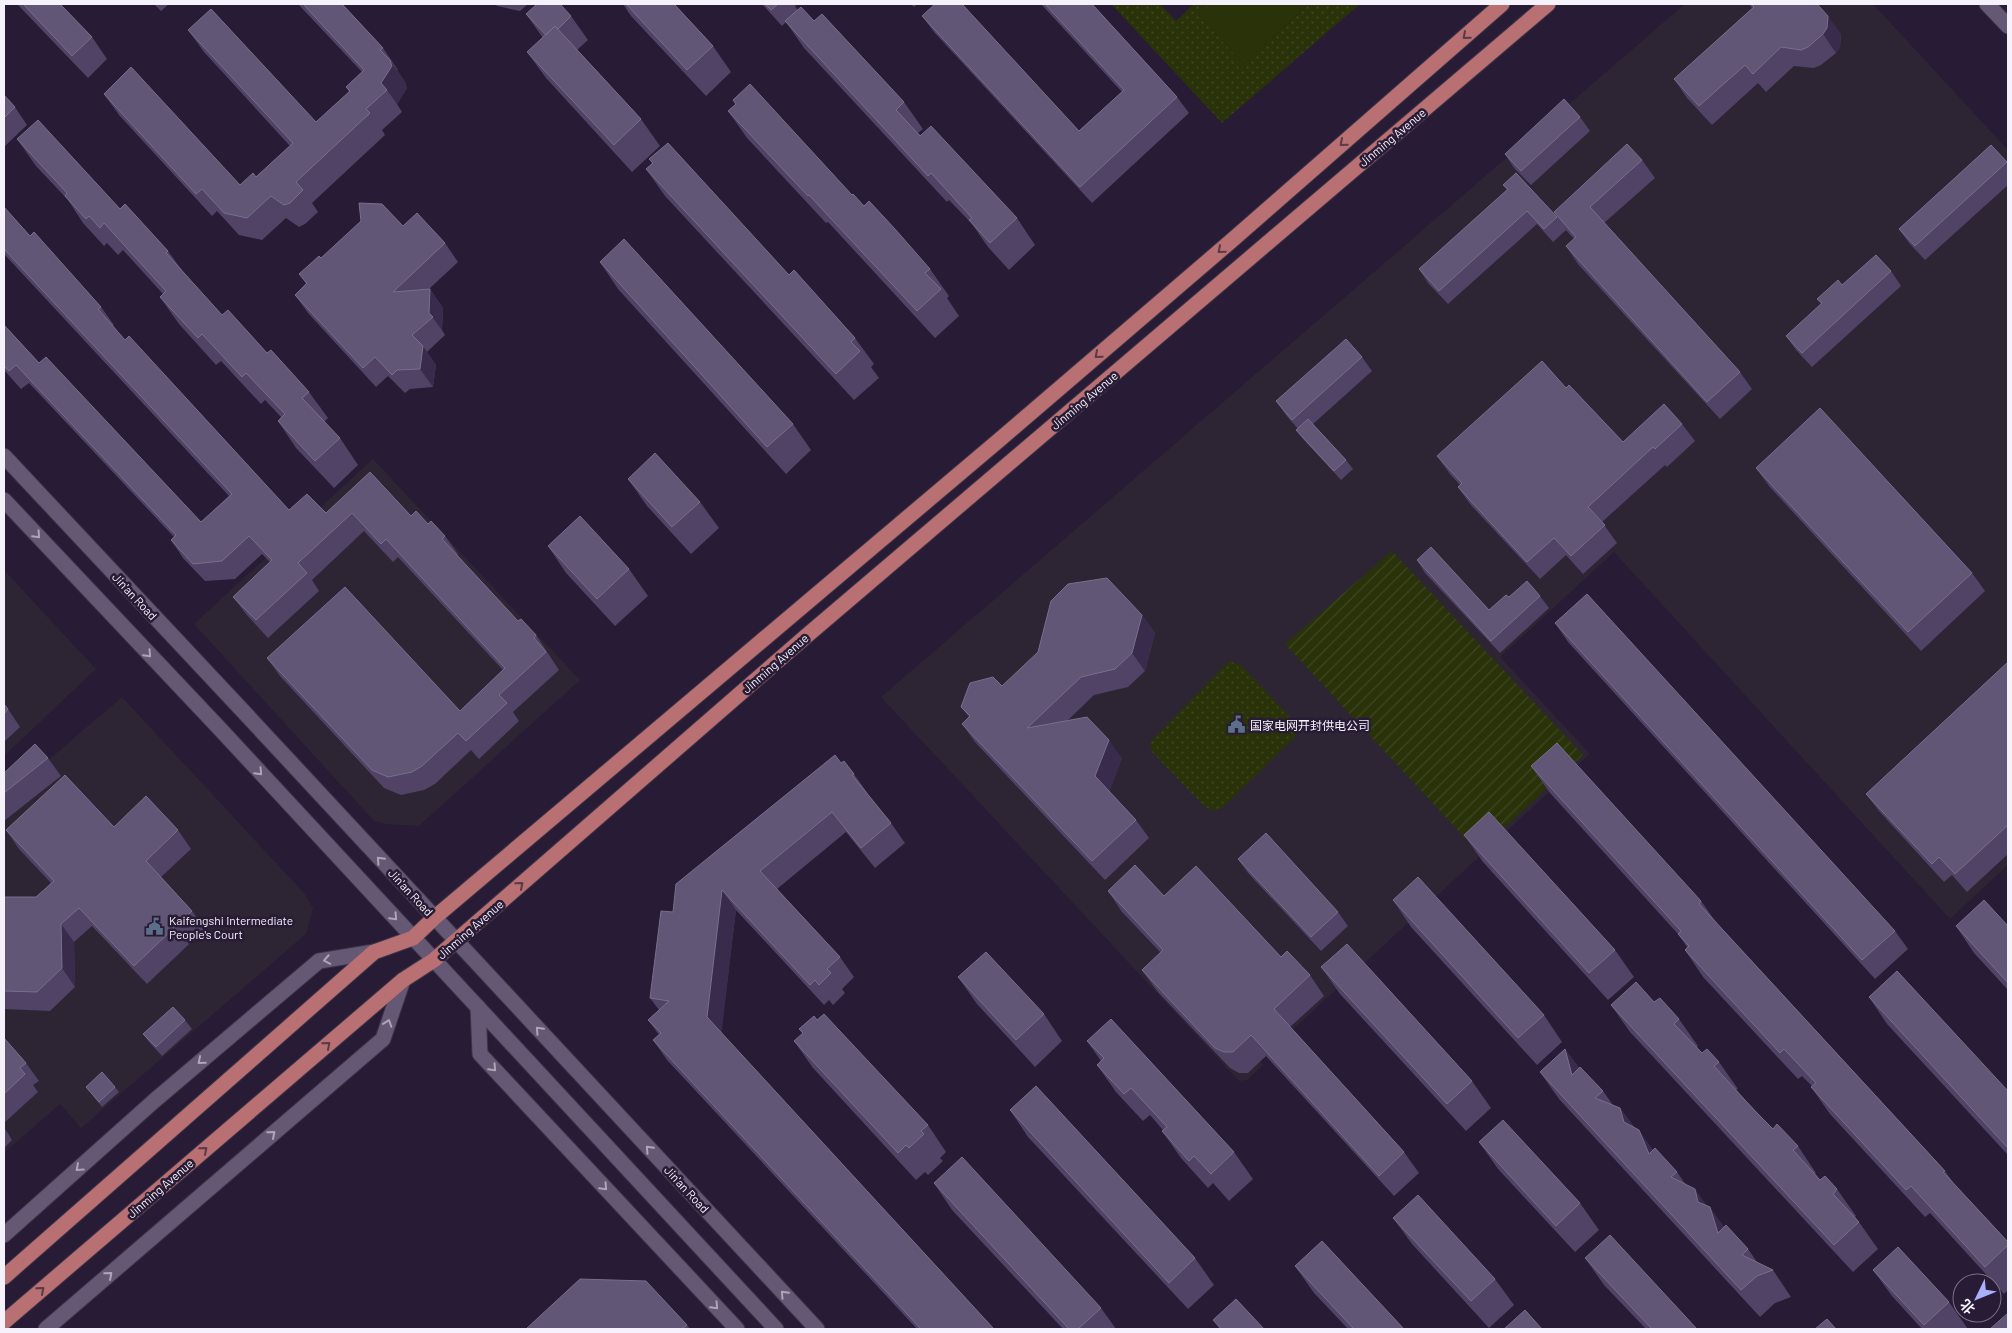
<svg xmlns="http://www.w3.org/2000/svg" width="2012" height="1333" viewBox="0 0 2012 1333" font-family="Barlow,'Noto Sans SC',sans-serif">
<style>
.commercial{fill:#2e2534}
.grass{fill:url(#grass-dots)}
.park{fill:#2a3209}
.garden{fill:url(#garden-furrows)}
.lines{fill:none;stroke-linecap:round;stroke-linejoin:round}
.minor-casing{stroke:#3e3448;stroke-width:17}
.tertiary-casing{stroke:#3e3448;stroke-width:17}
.secondary-casing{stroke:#3e3448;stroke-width:17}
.primary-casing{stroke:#3e3448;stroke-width:17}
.minor{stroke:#645875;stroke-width:15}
.tertiary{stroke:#645875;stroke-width:15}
.secondary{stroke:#645875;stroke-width:15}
.primary{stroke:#b97072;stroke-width:15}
.wall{fill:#504365}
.shaded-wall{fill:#382b4b}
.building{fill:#615676;stroke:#796e8b}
.oneway{stroke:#5a394a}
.oneway2{stroke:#ada5b8}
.labels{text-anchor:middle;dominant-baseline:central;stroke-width:5;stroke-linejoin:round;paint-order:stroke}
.street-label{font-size:12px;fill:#f6f2fc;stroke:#271b35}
.poi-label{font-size:12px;fill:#f6f2fc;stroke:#271b35;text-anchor:start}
</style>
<defs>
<pattern id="grass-dots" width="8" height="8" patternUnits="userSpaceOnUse" patternTransform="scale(1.25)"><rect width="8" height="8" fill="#2a3209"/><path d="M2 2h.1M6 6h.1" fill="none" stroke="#3f4622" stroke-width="1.8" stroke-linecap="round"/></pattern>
<pattern id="garden-furrows" width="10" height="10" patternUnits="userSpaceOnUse" patternTransform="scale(1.25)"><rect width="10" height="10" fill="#2a3209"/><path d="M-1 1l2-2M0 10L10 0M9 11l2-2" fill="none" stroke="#3f4622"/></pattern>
</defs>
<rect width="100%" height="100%" fill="#271b35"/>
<path class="commercial" d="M1685,4H1873L2008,150V865L1950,919L1614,552L1500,657L1590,754L1259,1061L1263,1065L1247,1080L1239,1081L881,697Z
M373,459L580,680L419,826L386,824L374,821L194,624Z
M4,570L96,669L4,756Z
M122,697L304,893L313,908L306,934L81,1128L60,1104L4,1153V798Z"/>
<path class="grass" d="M1111,4H1160L1176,21L1194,4H1211L1199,15L1243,64L1309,4H1360L1222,123Z
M1229,661L1241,665L1296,723L1298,730L1296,736L1222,808L1214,811L1205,807L1152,752L1150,744L1152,740Z"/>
<path class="park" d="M1211,4H1309L1243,64L1198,15Z"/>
<path class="garden" d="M1392,551L1583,755L1478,852L1285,644Z"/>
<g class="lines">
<defs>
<path id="minor" d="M478,1007L480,1054L737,1329
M4,1235L154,1101L319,961L374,952
M46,1329L383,1039L403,980"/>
<path id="tertiary" d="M1987,4L2008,26"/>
<path id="secondary" d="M4,456L242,710L817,1329
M4,500L221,730L776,1329"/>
<path id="primary" d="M4,1277L374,952L413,938L434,918L998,441L1230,242L1502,4
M4,1322L403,980L434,960L804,638L1548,4"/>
</defs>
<use href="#minor" class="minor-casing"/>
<use href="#tertiary" class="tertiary-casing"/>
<use href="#secondary" class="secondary-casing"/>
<use href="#primary" class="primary-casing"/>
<use href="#minor" class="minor"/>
<use href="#tertiary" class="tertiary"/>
<use href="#secondary" class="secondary"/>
<use href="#primary" class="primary"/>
</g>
<path class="wall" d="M17,4H60L92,37L107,59L88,78Z
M154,4H169L161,11Z
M298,4H342L383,48L398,70H397L405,82L407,88L397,104L402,112L382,130L385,135L312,203L318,212L305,224L299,227L286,218L262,240L239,235L217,211L212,216L119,115L104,94L240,185L256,177L290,146L204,52L188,30L316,122L349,92L346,87L362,72Z
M495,4H528L520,11L497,6Z
M623,4H674L713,46L731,72L706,96L631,16Z
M762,4H797L795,6L797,9L814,21L904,102L923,129L918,133L1017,218L1035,245L1009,270L988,247L972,224L949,200L947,202L804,48L786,22L782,26Z
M911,4H917L914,7Z
M1041,4H1092L1177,97L1189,113L1092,203L934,32L922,16L1079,131L1122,92Z
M1749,4H1817L1841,34L1840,47L1836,53L1821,65L1814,68L1794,66L1766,92L1758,83L1712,125L1687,98L1674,79L1752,8Z
M526,14L571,16L588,40L577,50L641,119L660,146L632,172L546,78L527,52L543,38Z
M4,95L15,107L27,125L5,146L4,145Z
M733,100L852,195L864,206L930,269L949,296L947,298L959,316L935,338L828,222L826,223L747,138L728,111L736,104Z
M1580,117L1590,131L1531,185L1514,168L1505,154Z
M17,139L120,209L168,251L184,273L222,315L267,353L309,392L328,418L324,422L340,438L358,465L334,488L296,448L278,421L281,417L265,400L261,404L221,361L216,365L179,324L160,297L163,294L123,250L118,255L107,243L104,246L83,223L68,200L36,166Z
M1991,145L2008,164V185L1925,260L1909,243L1899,229Z
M649,159L789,275L855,338L874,364L871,367L879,378L854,400L665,196L646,169L652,163Z
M1642,160L1655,178L1604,223L1740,372L1752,389L1720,419L1578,264L1566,246L1574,239L1566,230L1553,242L1537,224L1448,304L1428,283L1419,269L1507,190L1503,185L1557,217Z
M4,207L30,236L101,307L114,325L113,326L125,340L289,510L326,513L370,472L411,516L428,524L445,536L458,554L457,555L518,621L536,635L559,670L513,712L519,721L479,759L471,750L435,784L424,790L401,795L384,788L280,676L267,658L460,711L503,670L398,557L393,562L364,531L312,580L319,591L268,638L246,614L233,597L270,562L262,554L235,579L205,581L183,558L171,540L174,537L29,383L21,389L4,370V325L39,363L201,522L229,496L4,254Z
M403,226L445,243L458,262L429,289H430L443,308L442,330L445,335L427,352L436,365L433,387L410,389L405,393L388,376L376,387L308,313L295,295L306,284L299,274L321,258Z
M600,262L793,424L811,450L786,474L618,289Z
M1891,271L1901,286L1812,367L1796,350L1786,336L1821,304L1817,299L1842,285Z
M1362,357L1372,371L1313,424L1346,460L1353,469L1341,480L1303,439L1296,430L1298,429L1286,415L1276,401Z
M1566,388L1623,442L1682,424L1695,441L1667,467L1665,465L1602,522L1617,543L1583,574L1566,555L1540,579L1470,504L1458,487L1460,485L1450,474L1437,456Z
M1756,468L1972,573L1985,591L1921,651L1769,486Z
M628,479L700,502L719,528L691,554L647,506Z
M548,546L629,569L648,596L615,626L566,573Z
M1417,560L1489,610L1509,597L1540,596L1549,608L1500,653L1425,573Z
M1142,615L1155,633L1145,671L1128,687L1094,695L1068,720L1122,758L1109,792L1136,820L1149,838L1105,880L975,742L962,724L969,717L961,707L1002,686Z
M1555,623L1895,931L1908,949L1875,979L1568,642Z
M2008,662V854L1967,892L1952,875L1944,882L1879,811L1866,794Z
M4,704L8,709L20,727L4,742Z
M48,758L61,776L4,821V773Z
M841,763L854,774L868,794H867L891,823L905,843L875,868L846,832L777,889L840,957L854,977L842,989L845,993L833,1005L829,1000L824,1005L736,910L721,1033L994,1329H917L667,1060L653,1040L659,1035L648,1020L659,1010L650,998L673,912Z
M1531,766L1701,901L1716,922L1945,1171L1955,1185L2008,1242V1290L2004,1294L1930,1213L1925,1217L1830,1114L1811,1087L1812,1086L1802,1076L1798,1079L1703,977L1685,950L1687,947L1678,934L1550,793Z
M114,827L178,830L191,849L161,877L192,911L205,929L147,984L92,926L74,942L75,987L50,1011L4,1009V897H36L51,883L19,849L6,830Z
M1464,835L1615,950L1634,977L1608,1000L1483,862Z
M1238,859L1338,912L1348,926L1321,951L1248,873Z
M1108,891L1164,896L1281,957L1310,975L1324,996L1290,1027L1404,1152L1419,1173L1394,1196L1266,1056L1248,1073H1239L1230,1068L1157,991L1142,970L1161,953L1122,912Z
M1393,900L1544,1015L1562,1042L1537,1065L1411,927Z
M1956,926H2008V990L1974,953Z
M1321,967L1472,1081L1491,1108L1466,1131L1340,994Z
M958,977L1044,1014L1062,1041L1035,1067L977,1004Z
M1869,997L2008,1091V1155L1887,1024Z
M1654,1002L1679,1019L1698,1046L1697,1047L1702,1053L1719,1062L1738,1089L1736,1090L1773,1129L1798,1146L1816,1173L1815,1174L1820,1180L1837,1189L1856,1216L1855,1217L1859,1222L1878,1249L1853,1272L1630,1032L1611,1005Z
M185,1020L192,1029L162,1056L150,1043L143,1034Z
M799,1029L928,1125L946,1152L940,1158L943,1161L928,1175L925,1172L916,1180L813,1068L794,1041L803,1034Z
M4,1038L26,1063L39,1081L33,1085L38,1092L4,1123Z
M1087,1041L1234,1152L1253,1179L1229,1201L1213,1183L1208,1188L1181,1158L1162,1131L1163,1130L1150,1115L1143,1121L1116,1092L1097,1065L1101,1061Z
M1565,1049L1579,1068L1603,1091L1613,1105L1620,1108L1634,1127L1653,1150L1677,1172L1686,1185L1706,1205L1724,1227L1748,1249L1757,1262L1773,1270L1791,1297L1775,1303L1760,1317L1559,1099L1540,1072Z
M86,1087H115L119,1092L102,1107Z
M1010,1110L1195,1258L1214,1285L1188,1309L1028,1137Z
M4,1127L12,1140L4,1148Z
M1479,1142L1580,1203L1599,1230L1575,1252L1498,1169Z
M934,1183L1101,1308L1116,1329H1063L952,1210Z
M1393,1218L1495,1279L1514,1305L1489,1328L1412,1244Z
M1585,1258L1697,1329H1646L1604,1285Z
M1295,1266L1404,1329H1348L1314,1293Z
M1873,1270L1949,1302L1968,1329H1922L1892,1296Z
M687,1325L690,1329H526Z"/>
<path class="shaded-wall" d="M1828,16L1841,34L1840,47L1836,53L1823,34Z
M390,60L405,82L407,88L397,104L387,90L381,83Z
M430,289L443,308L442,330L429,313Z
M423,346L436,365L433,387L420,369Z
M1142,615L1155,633L1145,671L1132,653Z
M1109,740L1122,758L1108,795L1095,776Z
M722,890L736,910L721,1037L707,1017Z
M61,924L74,942L75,987L62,968Z
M1565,1049L1584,1075H1572Z
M1620,1108L1639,1135L1624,1122Z
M1639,1130L1658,1157L1649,1154Z
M1695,1189L1713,1214L1710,1207L1729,1234L1718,1233L1698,1202Z"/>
<path class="building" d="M23,4H60L92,37L72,56Z
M303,4H342L383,48L380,50L390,60L392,66L381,83L387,90L366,109L370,113L296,182L303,190L290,203L284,205L271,196L247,218L224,213L202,189L196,194L104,94L131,67L240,185L253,173L256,177L293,143L188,30L211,9L316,122L350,91L346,87L364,70Z
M537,4H560L571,16L558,29L555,26L546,35L526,14Z
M626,4H674L713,46L687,70Z
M765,4H778L771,10Z
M935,4H962L1079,131L1124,90L1045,4H1092L1177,97L1080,187L922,16Z
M1751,4H1817L1828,16L1827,28L1823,34L1808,47L1801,50L1781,47L1753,74L1745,65L1699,106L1674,79L1754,7Z
M801,7L814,21L822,14L904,102L896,110L920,136L931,126L1017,218L990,243L969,220L972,218L931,173L928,176L785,21Z
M555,26L641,119L614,145L527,52Z
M750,84L852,195L853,194L864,206L869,201L895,229L930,269L925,273L941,289L917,311L809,195L808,196L728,111L736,104L733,100Z
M4,95L15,107L4,118Z
M1564,99L1580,117L1521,171L1505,154Z
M38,120L120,209L125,204L168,251L166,253L222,315L228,310L267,353L271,350L309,392L302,398L340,438L315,461L278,421L285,414L246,373L242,377L202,334L198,338L160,297L166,291L104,223L100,228L89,216L86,219L65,196L67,193L17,139Z
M668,143L789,275L794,270L855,338L851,342L860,351L836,374L646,169L653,163L649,159Z
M1627,144L1642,160L1590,207L1740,372L1707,402L1566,246L1576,237L1554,212Z
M1991,145L2007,162L1915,246L1899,229Z
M1516,173L1557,217L1544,229L1527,211L1439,291L1419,269L1508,189L1503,185Z
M359,203L382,204L403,226L417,213L445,243L393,292L430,289L429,313L433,317L412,335L423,346L420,369L397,370L392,375L375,357L363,368L295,295L307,283L299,274L319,256L321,258L361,221Z
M4,207L30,236L34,232L101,307L98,309L125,340L129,336L289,510L307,494L326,513L370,472L411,516L416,511L428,524L431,521L445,536L442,539L518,621L521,619L536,635L534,638L546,652L499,695L507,703L466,741L458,733L422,766L412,772L388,777L372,770L267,658L345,587L460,711L505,668L386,539L381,544L352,513L298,563L307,573L256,620L233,597L272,560L249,536L222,561L193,564L171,540L176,535L16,365L9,371L4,366V325L39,363L46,357L201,522L232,494L4,249Z
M624,239L793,424L767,447L600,262Z
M1876,255L1891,271L1802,353L1786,336L1822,303L1817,299L1838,280L1842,285Z
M1346,339L1362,357L1292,420L1276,401Z
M1542,361L1566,388L1569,385L1623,442L1664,404L1682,424L1655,449L1653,447L1588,507L1605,525L1571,556L1554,538L1527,562L1458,487L1462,483L1437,456Z
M1820,408L1972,573L1908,632L1756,468Z
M1308,419L1346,460L1334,471L1296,430Z
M655,453L700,502L672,527L628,479Z
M580,516L629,569L597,599L548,546Z
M1431,547L1489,610L1506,595L1509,597L1527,581L1540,596L1491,641L1417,560Z
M1107,578L1142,615L1132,653L1115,669L1081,677L1027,728L1087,717L1109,740L1095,776L1136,820L1092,861L962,724L970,716L961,707L970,683L993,677L1002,686L1038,652L1051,601L1068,584Z
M1587,594L1895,931L1862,960L1555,623Z
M2008,662V825L1955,874L1939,857L1932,864L1866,794Z
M4,704L8,709L4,714Z
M1557,743L1701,901L1699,904L1945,1171L1943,1172L2008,1242V1245L1985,1267L1911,1186L1906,1190L1811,1087L1816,1083L1784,1049L1780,1053L1685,950L1689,946L1678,934L1681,931L1531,766Z
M35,744L48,758L4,793V773Z
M835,755L841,763L844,761L854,774L852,775L891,823L861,848L832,812L760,871L840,957L827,969L831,973L819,985L815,980L810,985L722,890L707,1017L994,1329H921L653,1040L661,1033L648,1020L669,1001L650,998L661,911L673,912L676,884Z
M65,775L114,827L146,796L178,830L146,861L192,911L134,966L79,908L61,924L62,968L37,992L4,991V897H36L54,881L6,830Z
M1489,812L1615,950L1589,973L1464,835Z
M1266,833L1338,912L1311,937L1238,859Z
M1135,865L1164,896L1196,866L1281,957L1287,951L1310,975L1274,1009L1404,1152L1379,1176L1251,1035L1233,1052H1224L1215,1048L1142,970L1163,950L1108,891Z
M1418,877L1544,1015L1518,1038L1393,900Z
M1984,900L2008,926V983L1956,926Z
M1347,944L1472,1081L1447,1104L1321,967Z
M986,952L1044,1014L1016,1040L958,977Z
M1897,971L2008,1091V1148L1869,997Z
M1636,982L1654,1002L1660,998L1679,1019L1674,1024L1702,1053L1707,1049L1719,1062L1714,1066L1754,1110L1773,1129L1777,1124L1798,1146L1793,1150L1820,1180L1825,1176L1837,1189L1833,1194L1859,1222L1834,1245L1611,1005Z
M173,1007L185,1020L156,1047L143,1034Z
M824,1014L928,1125L921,1131L924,1134L909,1148L906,1145L898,1153L794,1041L803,1033L799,1029L814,1016L817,1020Z
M1111,1019L1234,1152L1211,1174L1194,1156L1189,1161L1162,1131L1167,1127L1131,1088L1124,1094L1097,1065L1104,1058L1087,1041Z
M4,1038L26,1063L20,1068L25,1074L4,1094Z
M1565,1049L1572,1075L1580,1067L1603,1091L1595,1098L1620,1108L1624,1122L1639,1130L1649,1154L1655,1148L1677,1172L1671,1177L1695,1189L1698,1202L1710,1207L1718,1233L1726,1225L1748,1249L1742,1255L1773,1270L1757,1276L1741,1290L1540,1072Z
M102,1072L115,1087L99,1102L86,1087Z
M1036,1086L1195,1258L1169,1283L1010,1110Z
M1503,1120L1580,1203L1556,1226L1479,1142Z
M962,1157L1101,1308L1078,1329H1069L934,1183Z
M1418,1195L1495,1279L1471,1301L1393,1218Z
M1610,1235L1697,1329H1652L1585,1258Z
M1322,1241L1404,1329H1354L1295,1266Z
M1898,1247L1949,1302L1924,1325L1873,1270Z
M580,1279L646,1281L687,1325L682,1329H526Z
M1236,1299L1264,1329H1221L1213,1320Z
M1525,1310L1542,1329H1504Z
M2008,1313V1329H1990Z
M1827,1319L1836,1329H1815Z"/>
<defs><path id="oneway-chevron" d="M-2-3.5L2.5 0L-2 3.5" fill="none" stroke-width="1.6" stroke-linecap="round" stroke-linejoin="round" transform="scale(1.25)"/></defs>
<g class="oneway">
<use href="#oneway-chevron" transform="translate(1466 36) rotate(139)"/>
<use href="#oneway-chevron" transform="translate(1343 143) rotate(139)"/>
<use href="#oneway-chevron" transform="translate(1221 250) rotate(139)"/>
<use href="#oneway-chevron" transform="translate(1098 355) rotate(139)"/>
<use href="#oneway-chevron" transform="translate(520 885) rotate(-41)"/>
<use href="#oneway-chevron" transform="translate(327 1045) rotate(-41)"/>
<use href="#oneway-chevron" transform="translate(204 1150) rotate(-41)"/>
<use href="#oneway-chevron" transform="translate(41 1290) rotate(-41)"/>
</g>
<g class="oneway2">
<use href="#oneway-chevron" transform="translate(37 535) rotate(47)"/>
<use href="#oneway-chevron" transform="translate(148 654) rotate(47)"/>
<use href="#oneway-chevron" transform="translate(259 772) rotate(47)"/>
<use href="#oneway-chevron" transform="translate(380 860) rotate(-133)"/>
<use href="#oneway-chevron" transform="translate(394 917) rotate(47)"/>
<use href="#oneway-chevron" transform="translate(327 960) rotate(169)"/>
<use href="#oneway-chevron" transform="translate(388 1023) rotate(-71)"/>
<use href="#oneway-chevron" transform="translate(539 1030) rotate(-133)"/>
<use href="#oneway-chevron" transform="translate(201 1061) rotate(140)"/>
<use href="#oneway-chevron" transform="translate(493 1068) rotate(47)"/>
<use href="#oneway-chevron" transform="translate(272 1134) rotate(-41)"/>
<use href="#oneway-chevron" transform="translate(649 1149) rotate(-133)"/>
<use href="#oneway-chevron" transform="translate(79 1168) rotate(138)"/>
<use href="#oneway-chevron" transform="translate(604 1187) rotate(47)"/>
<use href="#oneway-chevron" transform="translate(109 1275) rotate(-41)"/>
<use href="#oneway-chevron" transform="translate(784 1294) rotate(-133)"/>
<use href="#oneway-chevron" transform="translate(715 1306) rotate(47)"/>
</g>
<defs>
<symbol id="civic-bare" viewBox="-9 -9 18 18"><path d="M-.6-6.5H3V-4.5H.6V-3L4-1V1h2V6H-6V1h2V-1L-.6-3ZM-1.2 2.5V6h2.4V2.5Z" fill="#5c6f8a" stroke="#271b35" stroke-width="2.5" paint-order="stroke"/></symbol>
</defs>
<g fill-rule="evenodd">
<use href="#civic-bare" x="1224" y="712" width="25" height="25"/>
<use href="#civic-bare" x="142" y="914" width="25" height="25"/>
</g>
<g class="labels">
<g class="street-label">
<text transform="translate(1392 137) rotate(-40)">Jinming Avenue</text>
<text transform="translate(1084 400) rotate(-40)">Jinming Avenue</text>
<text transform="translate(135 596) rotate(47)">Jin'an Road</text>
<text transform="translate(775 663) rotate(-41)">Jinming Avenue</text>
<text transform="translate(411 892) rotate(47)">Jin'an Road</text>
<text transform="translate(470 929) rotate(-41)">Jinming Avenue</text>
<text transform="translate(160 1188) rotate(-41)">Jinming Avenue</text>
<text transform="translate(687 1189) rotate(47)">Jin'an Road</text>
</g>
<g class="poi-label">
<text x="1250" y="725">国家电网开封供电公司</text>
<text x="169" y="920">Kaifengshi Intermediate<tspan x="169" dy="14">People's Court</tspan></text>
</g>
</g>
<rect width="2012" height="1333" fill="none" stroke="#f6f2fc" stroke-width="10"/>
<g transform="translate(1977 1298) rotate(227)"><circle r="24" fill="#271b35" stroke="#7a7185"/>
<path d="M0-4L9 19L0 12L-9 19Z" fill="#aaaffb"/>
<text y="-8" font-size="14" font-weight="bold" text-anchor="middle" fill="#f6f2fc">北</text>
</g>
</svg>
